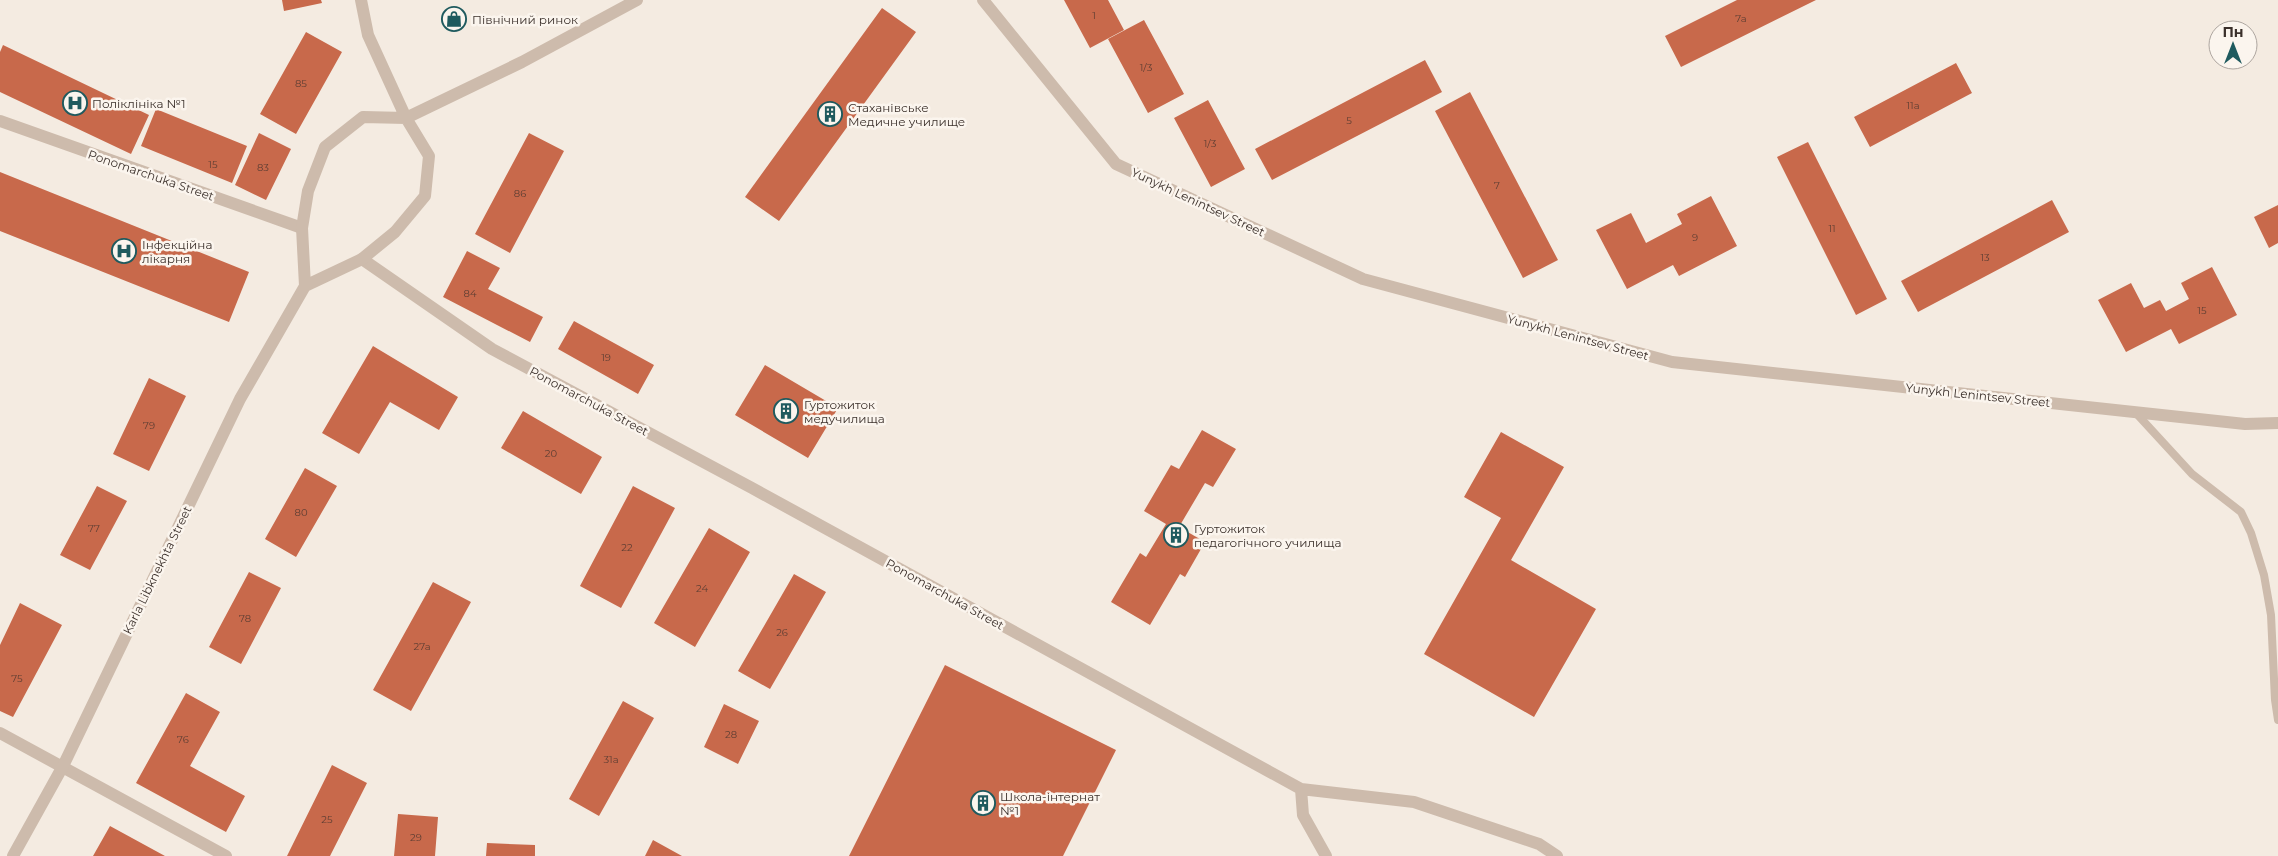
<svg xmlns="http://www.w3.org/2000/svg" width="2278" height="856" viewBox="0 0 2278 856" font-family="Montserrat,sans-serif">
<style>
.building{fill:#c8694b}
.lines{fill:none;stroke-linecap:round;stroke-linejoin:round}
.service{stroke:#cdbbac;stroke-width:8}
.minor{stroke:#cdbbac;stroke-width:12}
.tertiary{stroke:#cdbbac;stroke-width:12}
.labels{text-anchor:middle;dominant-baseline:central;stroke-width:5;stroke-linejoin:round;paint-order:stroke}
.number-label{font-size:10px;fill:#5e3e33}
.poi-label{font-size:12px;fill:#3b302b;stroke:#fbf5ee;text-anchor:start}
.street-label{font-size:12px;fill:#3b302b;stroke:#fbf5ee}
</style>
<rect width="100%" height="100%" fill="#f4ebe1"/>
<path class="building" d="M282,0H321L322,3L284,11Z
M1064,0H1108L1124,30L1090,48Z
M1737,0H1816L1681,67L1665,36Z
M882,8L916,32L779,221L745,197Z
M1144,20L1184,94L1148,113L1108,39Z
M306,32L342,52L296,134L260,114Z
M3,45L149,115L131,154L0,92V52Z
M1425,60L1442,92L1272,180L1255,149Z
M1956,63L1972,93L1870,147L1854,117Z
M1470,92L1558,260L1523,278L1435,111Z
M1208,100L1245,169L1211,187L1174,118Z
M156,109L247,146L232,183L141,146Z
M259,133L291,149L266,200L235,185Z
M529,133L564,151L510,253L475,234Z
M1808,142L1887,299L1856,315L1777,157Z
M0,172L249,272L229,322L0,231Z
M1711,196L1737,246L1679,276L1673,265L1627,289L1596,230L1631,213L1646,243L1682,224L1677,214Z
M2052,200L2069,232L1918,312L1901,281Z
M2278,205V243L2269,248L2254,217Z
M467,251L500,268L488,289L543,317L530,342L443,297Z
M2212,267L2237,315L2179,344L2171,329L2126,352L2098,300L2131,283L2144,308L2160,300L2166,311L2189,299L2181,283Z
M574,321L654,365L638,394L558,349Z
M373,346L458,397L439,430L390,402L359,454L322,433Z
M765,365L838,408L808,458L735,415Z
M149,378L186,396L149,471L113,454Z
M523,411L602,457L581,494L501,448Z
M1202,430L1236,449L1213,487L1205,483L1179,527L1205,542L1185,577L1180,574L1150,625L1111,602L1140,553L1146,557L1166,524L1144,511L1171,465L1179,469Z
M1501,432L1564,467L1511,560L1596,609L1534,717L1424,654L1501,518L1464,497Z
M305,468L337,486L296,557L265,539Z
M97,486L127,501L90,570L60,555Z
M633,486L675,508L621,608L580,586Z
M709,528L750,552L695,647L654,623Z
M249,572L281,588L241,664L209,647Z
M794,574L826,592L770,689L738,671Z
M433,582L471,602L411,711L373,690Z
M20,603L62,625L13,717L0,711V645Z
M945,665L1116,750L1063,856H849Z
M186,693L220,712L190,766L245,796L226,832L136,783Z
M623,701L654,718L599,816L569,799Z
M724,704L759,721L738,764L704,747Z
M332,765L367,783L330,856H287Z
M398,814L438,817L435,856H394Z
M110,826L165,856H93Z
M653,840L682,856H645Z
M487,843L535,845V856H486Z"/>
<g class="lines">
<path class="service" d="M2135,412L2192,474L2241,512L2251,533L2264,575L2271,615L2275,700L2278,720"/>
<path class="minor" d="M983,0L1116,164L1363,279L1672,362L2245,424L2278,423
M0,121L302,228
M362,259L492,349L752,488L1301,789L1414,802L1539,844L1557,856
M0,733L226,856
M1301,789L1303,815L1326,856"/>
<path class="tertiary" d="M361,0L368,35L406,118L429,156L425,196L395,232L362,259L305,286L302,228L308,191L325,147L363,117L406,118L522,62L637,0
M13,856L63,766L240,399L305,286"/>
</g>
<defs>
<symbol id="shop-ring" viewBox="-11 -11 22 22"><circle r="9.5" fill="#fbf5ee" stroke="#1f5a5e" stroke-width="1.5"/><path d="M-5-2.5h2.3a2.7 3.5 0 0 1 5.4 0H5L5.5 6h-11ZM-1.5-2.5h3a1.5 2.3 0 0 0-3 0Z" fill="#1f5a5e"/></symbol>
<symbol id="hospital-ring" viewBox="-11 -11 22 22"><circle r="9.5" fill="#fbf5ee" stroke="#1f5a5e" stroke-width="1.5"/><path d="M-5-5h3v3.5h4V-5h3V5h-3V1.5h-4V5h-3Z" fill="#1f5a5e"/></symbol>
<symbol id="building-ring" viewBox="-11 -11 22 22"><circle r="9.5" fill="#fbf5ee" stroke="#1f5a5e" stroke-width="1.5"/><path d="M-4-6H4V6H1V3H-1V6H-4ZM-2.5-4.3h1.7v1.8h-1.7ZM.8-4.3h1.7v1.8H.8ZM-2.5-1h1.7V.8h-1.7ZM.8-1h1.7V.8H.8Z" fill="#1f5a5e"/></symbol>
</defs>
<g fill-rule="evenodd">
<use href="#shop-ring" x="440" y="5" width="28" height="28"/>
<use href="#hospital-ring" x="61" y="89" width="28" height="28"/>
<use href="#building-ring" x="816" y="100" width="28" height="28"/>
<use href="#hospital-ring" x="110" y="237" width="28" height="28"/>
<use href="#building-ring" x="772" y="397" width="28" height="28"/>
<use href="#building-ring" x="1162" y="521" width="28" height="28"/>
<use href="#building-ring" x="969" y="789" width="28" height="28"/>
</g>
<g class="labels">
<g class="number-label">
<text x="1094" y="15">1</text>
<text x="1741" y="18">7а</text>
<text x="1146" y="67">1/3</text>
<text x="301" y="83">85</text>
<text x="1913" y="105">11а</text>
<text x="1349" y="120">5</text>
<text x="1210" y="143">1/3</text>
<text x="213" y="164">15</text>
<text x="263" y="167">83</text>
<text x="1497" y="185">7</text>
<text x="520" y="193">86</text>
<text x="1832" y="228">11</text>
<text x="1695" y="237">9</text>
<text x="1985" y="257">13</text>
<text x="470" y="293">84</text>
<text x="2202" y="310">15</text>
<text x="606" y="357">19</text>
<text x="149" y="425">79</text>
<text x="551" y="453">20</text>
<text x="301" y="512">80</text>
<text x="94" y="528">77</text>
<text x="627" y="547">22</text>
<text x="702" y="588">24</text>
<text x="245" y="618">78</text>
<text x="782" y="632">26</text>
<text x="422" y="646">27а</text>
<text x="17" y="678">75</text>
<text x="731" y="734">28</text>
<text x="183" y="739">76</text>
<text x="611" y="759">31а</text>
<text x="327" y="819">25</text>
<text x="416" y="837">29</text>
</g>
<g class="poi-label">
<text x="472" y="19">Північний ринок</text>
<text x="92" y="103">Поліклініка №1</text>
<text x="848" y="107">Стаханівське<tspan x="848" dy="14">Медичне училище</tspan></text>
<text x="142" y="244">Інфекційна<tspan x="142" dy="14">лікарня</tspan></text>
<text x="804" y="404">Гуртожиток<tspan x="804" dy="14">медучилища</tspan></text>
<text x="1194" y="528">Гуртожиток<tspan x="1194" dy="14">педагогічного училища</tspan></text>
<text x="1000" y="796">Школа-інтернат<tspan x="1000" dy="14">№1</tspan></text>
</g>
<g class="street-label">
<text transform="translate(151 175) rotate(19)">Ponomarchuka Street</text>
<text transform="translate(1198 202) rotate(25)">Yunykh Lenintsev Street</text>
<text transform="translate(1578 337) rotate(15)">Yunykh Lenintsev Street</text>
<text transform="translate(1978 395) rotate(6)">Yunykh Lenintsev Street</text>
<text transform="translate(589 401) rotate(28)">Ponomarchuka Street</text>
<text transform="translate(157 570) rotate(-64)">Karla Libknekhta Street</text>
<text transform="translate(945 594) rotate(29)">Ponomarchuka Street</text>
</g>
</g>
<g transform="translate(2233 45)"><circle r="24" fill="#fbf5ee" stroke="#aea6a0"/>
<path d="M0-4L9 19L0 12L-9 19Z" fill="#1f5a5e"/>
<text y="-8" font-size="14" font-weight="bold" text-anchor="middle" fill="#3b302b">Пн</text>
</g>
</svg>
